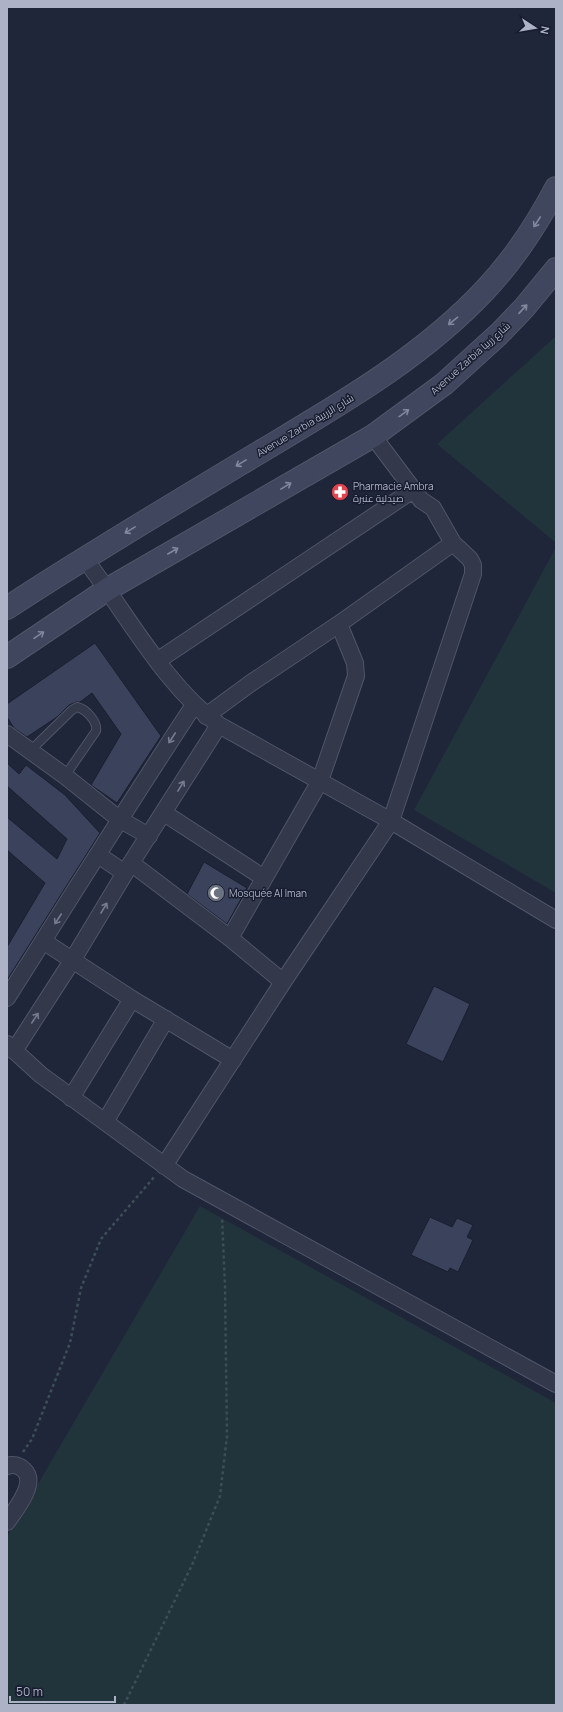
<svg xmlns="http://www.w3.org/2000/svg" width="563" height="1712" viewBox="0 0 563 1712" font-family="Manrope,Cairo,sans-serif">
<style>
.green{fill:#21333b}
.building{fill:#3b425b;stroke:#1a1f31}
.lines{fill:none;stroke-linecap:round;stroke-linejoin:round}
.lane-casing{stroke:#505568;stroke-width:10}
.street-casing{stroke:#505568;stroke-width:18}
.secondary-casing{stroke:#505568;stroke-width:24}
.path{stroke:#3c4f56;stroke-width:2.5;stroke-dasharray:3 3;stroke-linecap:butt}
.lane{stroke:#33384b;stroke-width:8}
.street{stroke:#33384b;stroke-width:16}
.secondary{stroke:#40465e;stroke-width:22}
.oneway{stroke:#81879d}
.oneway2{stroke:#767b8f}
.labels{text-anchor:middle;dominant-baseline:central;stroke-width:3;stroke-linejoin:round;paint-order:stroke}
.street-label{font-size:10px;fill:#adb2c7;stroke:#181d2f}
.poi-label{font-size:10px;fill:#adb2c7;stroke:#181d2f;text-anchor:start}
</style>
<rect width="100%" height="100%" fill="#1f263a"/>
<path class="green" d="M556,336V543L437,444Z
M556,547V893L414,810Z
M200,1206L556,1403V1705H7V1537Z"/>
<path class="building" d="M95,643L161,736L117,803L91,785L121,734L92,693L80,702H76L69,705L57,717L27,737L14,728L7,717V704Z
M7,763L19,774L26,765L65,795L100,833L7,980V947L45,883L7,850V817L57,859L67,839L7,786Z
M204,862L247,888L227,924L187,894Z
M434,986L470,1004L443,1062L406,1044Z
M430,1217L452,1227L457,1218L473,1225L467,1237L473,1240L458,1272L450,1268L448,1272L411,1255Z"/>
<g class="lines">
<defs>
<path id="lane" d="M30,751L72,710L77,707C86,709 98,722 96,731L65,776"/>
<path id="street" d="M84,558C126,612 164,685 219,725L391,821L556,920
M157,661L413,490
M206,716L251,683L339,624L453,543
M7,734L65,776L119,819L149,836
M164,813L264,878
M98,855L125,873
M131,863L230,938L283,982
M230,938L320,781L356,676L355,663L339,624
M43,941L132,999L233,1060
M7,998C69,900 130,802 194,705
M7,1044L41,1075L183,1179L556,1384
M14,1051L72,961L131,863L219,725
M71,1098L132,999
M105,1122L166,1019
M164,1166L283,982L391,821L473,574V565L470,559L453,543L433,508L421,500L373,436
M7,1466C14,1464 19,1465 24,1470C38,1483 15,1510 7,1522"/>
<path id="secondary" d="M7,608C83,558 162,511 240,464C326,412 417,363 486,289C514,259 537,224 556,188
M7,657L108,589L373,436L444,384L499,334L524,308L556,269"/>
</defs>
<use href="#lane" class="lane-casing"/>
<use href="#street" class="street-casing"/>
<use href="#secondary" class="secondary-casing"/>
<path class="path" d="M23,1452L32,1439L70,1343L81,1288L101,1239L155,1176
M124,1705L192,1565L220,1496L227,1436L225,1286L222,1217"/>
<use href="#lane" class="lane"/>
<use href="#street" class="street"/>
<use href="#secondary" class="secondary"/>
</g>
<defs><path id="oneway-shaft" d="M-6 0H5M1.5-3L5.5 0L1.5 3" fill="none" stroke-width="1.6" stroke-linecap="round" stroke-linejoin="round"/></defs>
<g class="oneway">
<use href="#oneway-shaft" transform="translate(537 222) rotate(123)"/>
<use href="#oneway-shaft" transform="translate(523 309) rotate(-47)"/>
<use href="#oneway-shaft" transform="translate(453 321) rotate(141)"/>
<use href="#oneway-shaft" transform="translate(404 413) rotate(-36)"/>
<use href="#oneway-shaft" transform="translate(241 463) rotate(149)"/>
<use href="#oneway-shaft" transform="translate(286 486) rotate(-31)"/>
<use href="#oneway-shaft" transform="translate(130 530) rotate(149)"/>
<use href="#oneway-shaft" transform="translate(173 551) rotate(-30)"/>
<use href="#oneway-shaft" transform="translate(39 635) rotate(-34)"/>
</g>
<g class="oneway2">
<use href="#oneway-shaft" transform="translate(172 738) rotate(123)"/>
<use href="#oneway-shaft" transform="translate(181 786) rotate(-58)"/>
<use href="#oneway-shaft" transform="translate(104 908) rotate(-59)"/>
<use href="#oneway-shaft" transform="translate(58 919) rotate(123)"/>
<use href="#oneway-shaft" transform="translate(35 1018) rotate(-57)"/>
</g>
<defs>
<symbol id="pharmacy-disc" viewBox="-11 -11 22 22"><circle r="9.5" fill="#e0444e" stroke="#181d2f"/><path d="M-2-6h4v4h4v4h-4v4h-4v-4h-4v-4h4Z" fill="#fff"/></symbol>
<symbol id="mosque-disc" viewBox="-11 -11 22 22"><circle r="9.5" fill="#6b7280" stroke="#181d2f"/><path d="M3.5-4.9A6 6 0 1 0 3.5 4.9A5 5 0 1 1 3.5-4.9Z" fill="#fff"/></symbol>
</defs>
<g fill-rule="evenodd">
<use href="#pharmacy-disc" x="330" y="482" width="20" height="20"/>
<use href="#mosque-disc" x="206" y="883" width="20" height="20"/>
</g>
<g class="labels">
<g class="street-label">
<text transform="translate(470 358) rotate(-42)">Avenue Zarbia شارع زربيا</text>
<text transform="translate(305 425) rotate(-31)">Avenue Zarbia شارع الزربية</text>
</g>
<g class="poi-label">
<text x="353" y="486">Pharmacie Ambra<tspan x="353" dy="12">صيدلية عنبرة</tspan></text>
<text x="229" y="893">Mosquée Al Iman</text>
</g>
</g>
<rect width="563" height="1712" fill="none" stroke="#adb2c7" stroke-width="16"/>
<g transform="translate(535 28) rotate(102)" stroke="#181d2f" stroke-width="3" paint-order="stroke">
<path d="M0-3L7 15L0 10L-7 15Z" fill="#adb2c7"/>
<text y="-6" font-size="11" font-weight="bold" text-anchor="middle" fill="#adb2c7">N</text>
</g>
<path d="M10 1696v6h105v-6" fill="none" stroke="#adb2c7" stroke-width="2"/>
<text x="16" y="1696" font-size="12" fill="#adb2c7" stroke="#181d2f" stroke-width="3" paint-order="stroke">50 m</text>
</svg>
